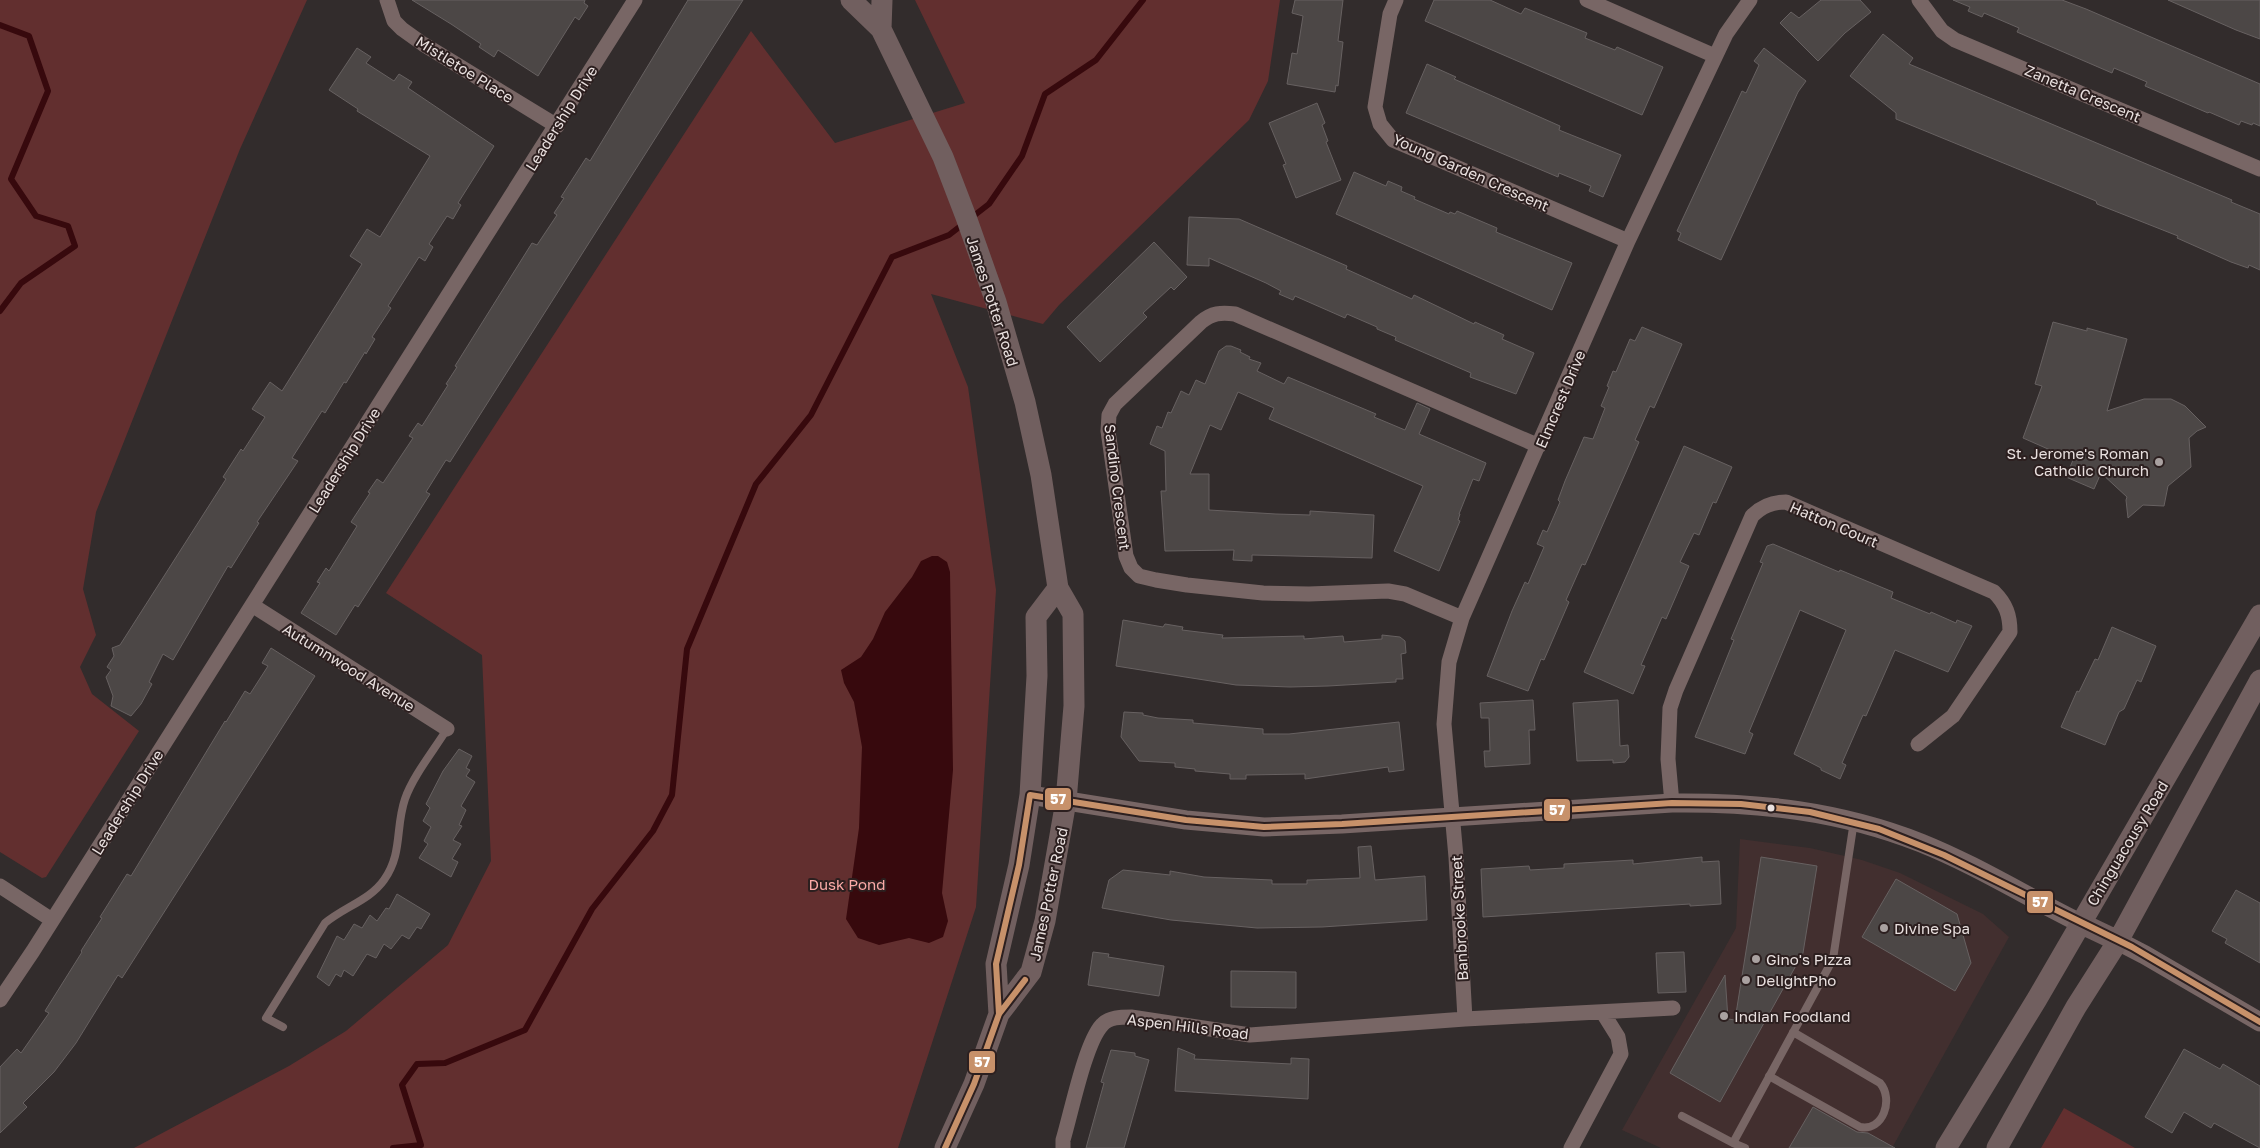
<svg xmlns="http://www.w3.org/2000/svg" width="2260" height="1148" viewBox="0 0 2260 1148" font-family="'Golos Text',sans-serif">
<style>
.built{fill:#422f2f}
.green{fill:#622f2f}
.water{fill:#37090d}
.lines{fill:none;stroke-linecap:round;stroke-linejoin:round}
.stream{stroke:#37090d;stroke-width:6}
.building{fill:#4c4746;stroke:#676161}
.service{stroke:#786665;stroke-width:8}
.minor{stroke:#786665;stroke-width:15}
.tertiary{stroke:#786665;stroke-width:19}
.secondary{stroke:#715f5f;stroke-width:21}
.bus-1-casing{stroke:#2c1f1f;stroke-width:10}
.bus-1{stroke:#c7916a;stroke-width:6}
.poi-dot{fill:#a9a1a0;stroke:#2c1f1f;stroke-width:2}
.bus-dot{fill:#e9e0df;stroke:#2c1f1f;stroke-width:2}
.labels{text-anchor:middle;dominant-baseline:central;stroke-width:4;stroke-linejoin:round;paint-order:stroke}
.street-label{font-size:15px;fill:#e9e0df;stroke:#2c1f1f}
.poi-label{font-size:15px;fill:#e9e0df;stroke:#2c1f1f;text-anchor:start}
.park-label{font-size:15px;fill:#fbaaa7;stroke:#2c1f1f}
.line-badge{stroke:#2c1f1f;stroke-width:2}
.badge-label{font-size:14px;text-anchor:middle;font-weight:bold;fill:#fff}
</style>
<rect width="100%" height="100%" fill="#322c2c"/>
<path class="built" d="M1740,839L1810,848L1862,860L1900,873L1983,914L2009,937L1892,1148H1661L1622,1130L1736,928Z"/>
<path class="green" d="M0,0H307L240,149L96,512L83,589L96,635L80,667L92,694L139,731L46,877L42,878L0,852Z
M915,0H1280L1268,81L1249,120L1059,305L1043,324L931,294L968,387L996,590L976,907L898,1148H134L289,1066L346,1031L448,945L491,861L482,655L386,593L751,31L835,143L965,103Z
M2064,1108L2135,1148H2041Z"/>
<path class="water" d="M932,556H938L947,562L950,572L953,770L942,893L948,921L943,937L929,943L909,938L879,945L858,938L846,919L859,828L862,747L854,702L844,683L841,670L861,657L873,639L885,612L912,577L921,561Z"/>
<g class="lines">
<path class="stream" d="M0,25L29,36L48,91L11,179L36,216L68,226L75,246L21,283L0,311
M393,1148L421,1145L402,1085L417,1064L445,1063L525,1030L592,909L653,831L672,795L687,649L756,484L811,415L892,257L949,235L989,204L1022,156L1045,94L1096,60L1143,0"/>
</g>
<path class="building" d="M412,0H585L584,3L588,6L579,20L575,17L538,76L498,50L494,57L479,47L481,44L451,24Z
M688,0H743L450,462L446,460L426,492L430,494L392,554L358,607L355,605L336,635L301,613L320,583L317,582L326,568L329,571L357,526L351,522L370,493L368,492L377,479L383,483L413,438L409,436L418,423L422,426L448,385L446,384L457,367L455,366L532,243L537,245L557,215L554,213L564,198L561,197L586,158L590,161Z
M1295,0H1343L1338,41L1343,42L1338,86L1336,85L1335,92L1287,84L1292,53L1297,54L1303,16L1292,13Z
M1434,0H1490L1521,14L1525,8L1587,33L1585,38L1615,50L1617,47L1663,67L1642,115L1425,21Z
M1821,0H1860L1871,12L1845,33L1818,61L1780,23L1791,12L1799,18Z
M1953,0H2062L2086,9L2260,84V126L2253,123L2252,125L2241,121L2239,125L2209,112L2208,113L2145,86L2147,82L2114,68L2112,73L2017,32L2019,28L1984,13L1982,17L1968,11L1970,7Z
M2168,0H2260V39L2236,30Z
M1883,34L1913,58L1909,64L2232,200L2231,202L2260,214V270L2249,265L2248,268L2231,262L2177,238L2178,236L2097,204L2096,201L1896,119V113L1850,76Z
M357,48L371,57L366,63L394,81L399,74L412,82L408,88L494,146L458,203L461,205L453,219L447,216L429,244L433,247L425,261L419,257L388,306L391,308L372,337L375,339L366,354L365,352L346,383L344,382L325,413L322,411L292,458L298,461L257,522L259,523L231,568L228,566L173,660L163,654L149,682L152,684L141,704L131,716L111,706L113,696L106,677L111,670L107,667L114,656L112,648L120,645L226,479L223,477L241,449L243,451L265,417L252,409L270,382L282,391L362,264L350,256L367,229L380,237L430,156L357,111L358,109L329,90Z
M1764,48L1806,81L1798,92L1721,260L1678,240L1681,233L1677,231L1742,91L1746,93L1759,65L1754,61Z
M1427,64L1456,77L1454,79L1560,126L1559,130L1621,155L1603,197L1589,191L1591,186L1559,173L1558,177L1406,113Z
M1317,103L1325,123L1322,125L1328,141L1326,142L1341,180L1296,198L1283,165L1286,164L1269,123Z
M1354,172L1386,186L1388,181L1402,187L1401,191L1415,197L1414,199L1449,214L1450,212L1455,214L1457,211L1497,228L1496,232L1572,263L1552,310L1336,214Z
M1189,217L1239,219L1347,266L1346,269L1412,299L1414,295L1474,324L1475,322L1504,335L1502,339L1534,353L1516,394L1470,377L1471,373L1395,340L1396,337L1377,329V327L1347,314L1345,318L1295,296L1293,300L1279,294L1281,291L1266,283L1209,258V266L1187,265Z
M1154,242L1187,277L1174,290L1171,287L1143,313L1147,317L1100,362L1067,327Z
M2053,322L2087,331V328L2127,339L2107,411L2144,399H2171L2185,406L2206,427L2197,431L2189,438L2191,467L2168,486L2164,506L2143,505L2128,518L2126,500L2127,497L2101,473L2094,489L2066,477L2073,460L2023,438L2042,386L2035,384Z
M1642,327L1682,344L1654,408L1650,406L1635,440L1639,442L1626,472L1585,565L1582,564L1566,600L1569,602L1544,660L1541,659L1528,691L1487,676L1512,611L1525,582L1528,584L1544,547L1537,544L1543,530L1547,532L1560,502L1558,500L1565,481L1584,437L1593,439L1605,408L1601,406L1609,387L1607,386L1613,371L1616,372L1630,339L1635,341Z
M1226,346H1231L1241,350L1240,352L1250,357L1249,359L1261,363L1257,371L1284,384L1288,377L1376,414L1374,417L1405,430L1417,403L1430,409L1419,434L1486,463L1479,481L1473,479L1459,514H1460L1458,520L1460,521L1439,571L1394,551L1423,486L1269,419L1274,408L1238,392L1221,430L1210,425L1190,474H1209V510L1276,514L1310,515V511L1374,515L1372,558L1252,555V561L1233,560L1234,550L1165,551L1161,491H1166L1165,451L1150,444L1157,426L1162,428L1168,412L1171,413L1181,391L1189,395L1196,380L1205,384L1219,351Z
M1684,446L1732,467L1716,503L1713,502L1699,535L1694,533L1680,562L1689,566L1666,619L1662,617L1641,665L1645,666L1633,694L1584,672Z
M1773,544L1839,572L1840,570L1893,592L1891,598L1930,614L1931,612L1956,623L1957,620L1972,626L1948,672L1895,650L1866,716L1863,715L1842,763L1846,765L1840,779L1821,770V768L1794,754L1846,630L1800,610L1749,732L1753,734L1745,754L1695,737L1734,640L1731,639L1763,563L1760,562L1767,546Z
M1123,620L1163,627L1165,624L1183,627L1182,630L1223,635L1222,638L1304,636V639L1343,636L1344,642L1382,639V635L1400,637L1405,641L1406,653L1401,654L1403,679H1396V682L1328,686L1290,687L1236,685L1116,666Z
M2112,627L2156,646L2141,682L2137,680L2124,709L2119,712L2105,745L2061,727L2077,691L2079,692L2095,659L2098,660Z
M271,648L315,676L122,978L118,975L76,1043L54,1072L23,1103L27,1107L0,1133V1067L17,1049L21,1053L49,1013L45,1011L82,952L81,951L102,918L100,917L127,874L131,876L225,721L226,722L245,691L250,694L268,666L262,663Z
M1533,700L1535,730H1529L1530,764L1485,767L1484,751H1490L1489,718H1481L1480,703Z
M1618,700L1620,746L1628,745L1629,757L1625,762L1613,763V760L1577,761L1573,703Z
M1124,712L1143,713V715L1158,718L1193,720V723L1263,729V734H1289L1399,722L1404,770L1389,772L1388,767L1305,779V774L1246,775V779H1230V774L1195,771V769L1175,767V763L1139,761L1121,737Z
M459,749L472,756L466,768L470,770L466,776L475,782L461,806L466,810L459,825L462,826L453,840L461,844L452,859L458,862L451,877L419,858L428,844L424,841L431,827L423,821L430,808L426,804L443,771Z
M1371,846L1375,880L1425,876L1427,920L1322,927L1257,928L1171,920L1102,908L1109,880L1123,870L1170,875V871L1204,877L1272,880V884H1307V880H1309L1360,878L1358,847Z
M1702,857V862L1719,861L1721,904L1690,906V904L1483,917L1481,869L1529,866L1530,870L1564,868V864L1633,860V864Z
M1761,857L1817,866L1803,953L1720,1102L1670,1073L1725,975L1728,1019L1735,1020Z
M1896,879L1957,914L1971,963L1955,991L1862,937Z
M2236,890L2260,903V963L2225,943L2227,939L2212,931Z
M397,894L430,914L421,929L417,927L409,939L402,935L391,949L384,944L376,958L367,954L353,976L344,970L341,977L336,974L329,986L317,977L337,936L344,940L354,924L362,928L370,915L377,921L386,908L389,909Z
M1093,952L1109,954L1108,957L1164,966L1159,996L1088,985Z
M1684,952L1686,992L1658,993L1656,953Z
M1231,971L1296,972V1008L1231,1007Z
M1178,1048L1195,1055L1194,1059L1291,1064V1058L1309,1059L1308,1099L1175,1091Z
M2184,1049L2220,1069L2223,1064L2260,1086V1148L2214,1123L2211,1128L2184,1112L2172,1133L2145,1117Z
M1111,1050L1135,1053V1056L1149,1060L1124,1148H1086L1104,1083L1101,1082Z
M1813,1107L1857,1132L1868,1133L1895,1148H1789Z"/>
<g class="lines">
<path class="service" d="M283,1027L266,1018L325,923C344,907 370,900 384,880C403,853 395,828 405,799C413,776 434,750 447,729
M1769,1076L1860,1127C1883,1132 1894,1099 1880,1083L1793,1032
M1682,1116L1733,1143
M1745,1148L1733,1143L1833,959L1854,821"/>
<path class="minor" d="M387,0L394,21L402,29L423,44L557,126
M1396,0L1390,14L1375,107L1380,124L1393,140L1628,241
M1587,0L1715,56
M1919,0L1942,31L1955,40L2260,169
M252,605L447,729
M1462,618L1405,594L1388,591L1309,594L1263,593L1187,585L1156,580L1139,576L1131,568L1126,556L1108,431L1109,415L1115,404L1201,322C1212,313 1221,312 1235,314L1539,446
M1672,803L1668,759L1670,708L1676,690L1752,516C1762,506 1772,502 1786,502L1994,592C2006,604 2010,615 2010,632L1953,716L1918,744
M0,886L52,920
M0,1000L33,951L635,0
M1465,1019L1456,857L1444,724L1449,662L1462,618L1628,241L1726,34L1750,0
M1063,1148V1140C1071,1114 1085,1043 1102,1025C1109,1017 1121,1017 1131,1017L1250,1035L1465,1019L1673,1008
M1571,1148L1621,1054L1618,1037L1603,1013"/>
<path class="tertiary" d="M1030,795L1186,820L1264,827L1342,824L1672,803C1758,802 1840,811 1921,843C1976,865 2027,897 2080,923
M2118,941L2145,955L2260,1022"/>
<path class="secondary" d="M851,0L881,29L943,157L966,217L996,302L1025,402L1041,475L1058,588L1073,614L1074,706L1066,801L1045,921L1031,972L999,1014L974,1084L945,1148
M881,29L882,0
M2080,923L2118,941
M999,1014L996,964L1019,865L1030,795L1037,676L1036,617L1058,588
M1946,1148L2037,999L2260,615
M1997,1148L2076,1007L2118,941L2260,680"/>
<defs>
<path id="bus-1" d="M999,1014L996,964L1019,865L1030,795L1186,820L1264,827L1342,824L1672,803L1741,804L1810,812L1879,829L1944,855L2132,947L2260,1022
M945,1148L974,1084L999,1014L1025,980"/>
</defs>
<use href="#bus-1" class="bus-1-casing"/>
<use href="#bus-1" class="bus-1"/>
</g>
<g class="poi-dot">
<circle cx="2159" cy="462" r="5"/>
<circle cx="1884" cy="928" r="5"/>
<circle cx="1756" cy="959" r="5"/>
<circle cx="1746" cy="980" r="5"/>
<circle cx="1724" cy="1016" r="5"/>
</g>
<circle class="bus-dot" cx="1771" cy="808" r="4.5"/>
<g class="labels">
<g class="street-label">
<text transform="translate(465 69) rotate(32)">Mistletoe Place</text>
<text transform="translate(2083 93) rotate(23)">Zanetta Crescent</text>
<text transform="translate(561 118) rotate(-58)">Leadership Drive</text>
<text transform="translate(1471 172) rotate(24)">Young Garden Crescent</text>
<text transform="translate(993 301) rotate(72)">James Potter Road</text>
<text transform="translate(1560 399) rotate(-67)">Elmcrest Drive</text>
<text transform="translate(344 460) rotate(-58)">Leadership Drive</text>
<text transform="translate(1118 487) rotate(83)">Sandino Crescent</text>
<text transform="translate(1834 524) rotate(23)">Hatton Court</text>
<text transform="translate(349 667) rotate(32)">Autumnwood Avenue</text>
<text transform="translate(127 802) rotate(-58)">Leadership Drive</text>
<text transform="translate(2127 843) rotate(-59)">Chinguacousy Road</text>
<text transform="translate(1048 894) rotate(-78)">James Potter Road</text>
<text transform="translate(1459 918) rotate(-93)">Banbrooke Street</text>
<text transform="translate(1188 1026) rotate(7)">Aspen Hills Road</text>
</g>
<g class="poi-label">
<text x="2149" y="453" text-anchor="end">St. Jerome's Roman<tspan x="2149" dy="17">Catholic Church</tspan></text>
<text x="1894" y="928">Divine Spa</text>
<text x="1766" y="959">Gino's Pizza</text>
<text x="1756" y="980">DelightPho</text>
<text x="1734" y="1016">Indian Foodland</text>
</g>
<g class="park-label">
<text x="847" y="884">Dusk Pond</text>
</g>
</g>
<g class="line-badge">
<rect x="1044" y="787" width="28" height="24" rx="5" fill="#c7916a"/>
<rect x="1543" y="798" width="28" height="24" rx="5" fill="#c7916a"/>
<rect x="2026" y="890" width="28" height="24" rx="5" fill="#c7916a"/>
<rect x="968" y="1050" width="28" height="24" rx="5" fill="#c7916a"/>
</g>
<g class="badge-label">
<text x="1058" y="804">57</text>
<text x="1557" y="815">57</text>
<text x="2040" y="907">57</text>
<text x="982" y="1067">57</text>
</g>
</svg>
